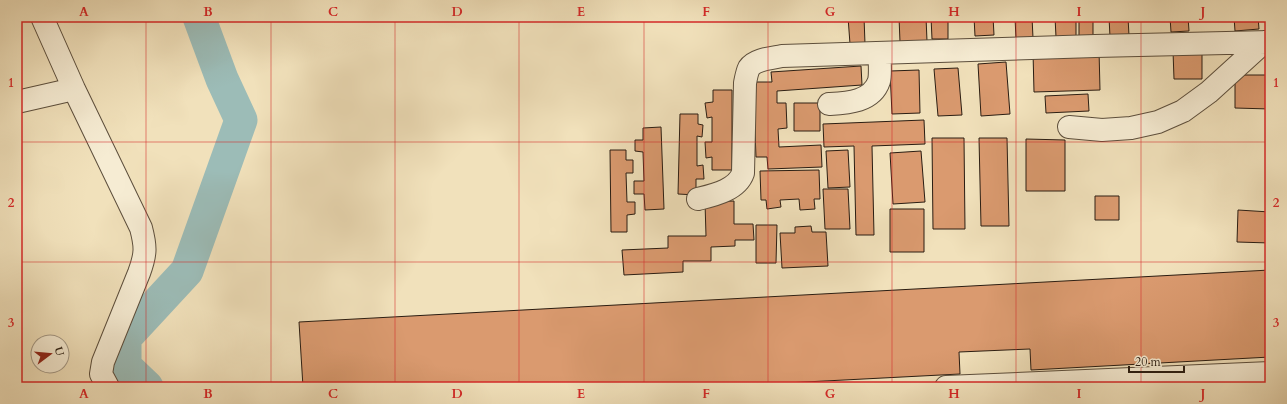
<svg xmlns="http://www.w3.org/2000/svg" width="1287" height="404" viewBox="0 0 1287 404" font-family="Cardo,serif">
<style>
.lines{fill:none;stroke-linecap:round;stroke-linejoin:round}
.river{stroke:#9cbcb7;stroke-width:33}
.building{fill:#da9a6f;stroke:#2a1d12}
.minor-casing{stroke:#5c4e3c;stroke-width:24}
.minor{stroke:#f6ecd3;stroke-width:22}
.grid{fill:none;stroke:#d62828;stroke-width:1;stroke-opacity:0.55}
.neatline{fill:none;stroke:#d62828;stroke-width:1.5}
.grid-label{font-size:13px;text-anchor:middle;font-weight:bold;fill:#d62828}
</style>
<rect width="100%" height="100%" fill="#f1e1bb"/>
<filter id="stains"><feTurbulence type="fractalNoise" baseFrequency=".005" numOctaves="4"/><feColorMatrix values="0 0 0 0 .2 0 0 0 0 .09 0 0 0 0 .02 0 0 0 .5 -.17"/></filter>
<radialGradient id="worn" r=".72"><stop offset=".6" stop-color="#630" stop-opacity="0"/><stop offset="1" stop-color="#630" stop-opacity=".3"/></radialGradient>
<g class="lines">
<path class="river" d="M147,387L125,366V338L187,271L241,120L222,79L199,17"/>
</g>
<path class="building" d="M848,17H864L865,44H850Z
M899,17H926L927,41L900,42Z
M931,17H948V39H932Z
M974,17H993L994,35L975,36Z
M1015,17H1032L1033,38L1016,39Z
M1055,17H1076V36L1056,37Z
M1079,17H1093V40H1079Z
M1109,17H1128L1129,36L1110,37Z
M1170,17H1188L1189,31L1171,32Z
M1234,17H1258L1259,29L1235,31Z
M1099,50L1100,90L1034,92L1033,52Z
M1202,50V79H1174L1173,51Z
M1006,62L1010,114L981,116L978,64Z
M861,66L862,85L777,91V103H786L787,128L778,129L779,147L821,145L822,167L768,169L767,157H756L753,82H772L771,72Z
M958,68L962,115L938,116L934,69Z
M919,70L920,113L892,114L890,71Z
M1235,75H1270V109L1235,108Z
M713,90H732V170H712V157L706,158L705,142H712V117L707,118L705,103L713,102Z
M1088,94L1089,111L1046,113L1045,96Z
M794,103H820V131H794Z
M680,114H698V124L703,125L702,137L697,136V166L703,165L704,179H696V195L678,194Z
M924,120L925,144L872,146L874,235H856L854,146L824,147L823,124Z
M661,127L664,209L645,210L644,194H634V181H644L643,152L635,151V140H643V128Z
M932,138H964L965,229H933Z
M979,138H1007L1009,226H981Z
M1026,139L1065,140V191H1026Z
M610,150H626V160H633V173H626L627,202H635V214L627,215V232H611Z
M848,150L850,187L828,188L826,151Z
M921,151L925,202L893,204L890,153Z
M819,170L820,199H814L815,209L800,210L799,199L780,200L781,207L767,209L766,200H761L760,171Z
M823,189H848L850,229H825Z
M1095,196H1119V220H1095Z
M734,201V224H753L754,240H735V246L711,247V261H683V272L624,275L622,250L668,248V236H706L705,202Z
M890,209H924V252H890Z
M1238,210L1270,212V243L1237,242Z
M756,225H777L776,263H756Z
M811,226L812,232H826L828,266L782,268L780,233H795V227Z
M1270,270V357L1031,370L1030,349L959,352L960,374L709,387H303L299,322Z"/>
<g class="lines">
<defs>
<path id="minor" d="M42,17L74,89L141,228C146,247 146,254 139,273L103,362L101,374L108,387
M17,102L74,89
M829,104C847,103 872,102 879,81C881,73 879,62 880,53
M1069,127L1102,130L1131,128L1158,122L1183,111L1209,92L1264,42
M698,199C714,195 737,190 743,173L745,83C746,78 747,72 749,68C755,59 772,58 782,56L1095,46L1270,42
M946,387L1270,373"/>
</defs>
<use href="#minor" class="minor-casing"/>
<use href="#minor" class="minor"/>
</g>
<path class="grid" d="M146,17V387M271,17V387M395,17V387M519,17V387M644,17V387M768,17V387M892,17V387M1016,17V387M1141,17V387M17,142H1270M17,262H1270"/>
<rect width="1287" height="404" fill="none" stroke="#f1e1bb" stroke-width="44"/>
<g transform="translate(50 354) rotate(74)"><circle r="19" fill="#f6ecd3" stroke="#a49986"/>
<path d="M0-3L7 15L0 10L-7 15Z" fill="#8f2418"/>
<text y="-6" font-size="11" font-weight="bold" text-anchor="middle" fill="#2a1d12">U</text>
</g>
<path d="M1129 366v6h55v-6" fill="none" stroke="#2a1d12" stroke-width="2"/>
<text x="1135" y="366" font-size="12" fill="#2a1d12" stroke="#f6ecd3" stroke-width="3" paint-order="stroke">20 m</text>
<rect x="22" y="22" width="1243" height="360" class="neatline"/>
<g class="grid-label">
<text x="84" y="16">A</text>
<text x="208" y="16">B</text>
<text x="333" y="16">C</text>
<text x="457" y="16">D</text>
<text x="581" y="16">E</text>
<text x="706" y="16">F</text>
<text x="830" y="16">G</text>
<text x="954" y="16">H</text>
<text x="1079" y="16">I</text>
<text x="1203" y="16">J</text>
<text x="11" y="87">1</text>
<text x="1276" y="87">1</text>
<text x="11" y="207">2</text>
<text x="1276" y="207">2</text>
<text x="11" y="327">3</text>
<text x="1276" y="327">3</text>
<text x="84" y="398">A</text>
<text x="208" y="398">B</text>
<text x="333" y="398">C</text>
<text x="457" y="398">D</text>
<text x="581" y="398">E</text>
<text x="706" y="398">F</text>
<text x="830" y="398">G</text>
<text x="954" y="398">H</text>
<text x="1079" y="398">I</text>
<text x="1203" y="398">J</text>
</g>
<rect width="100%" height="100%" filter="url(#stains)"/>
<rect width="100%" height="100%" fill="url(#worn)"/>
</svg>
